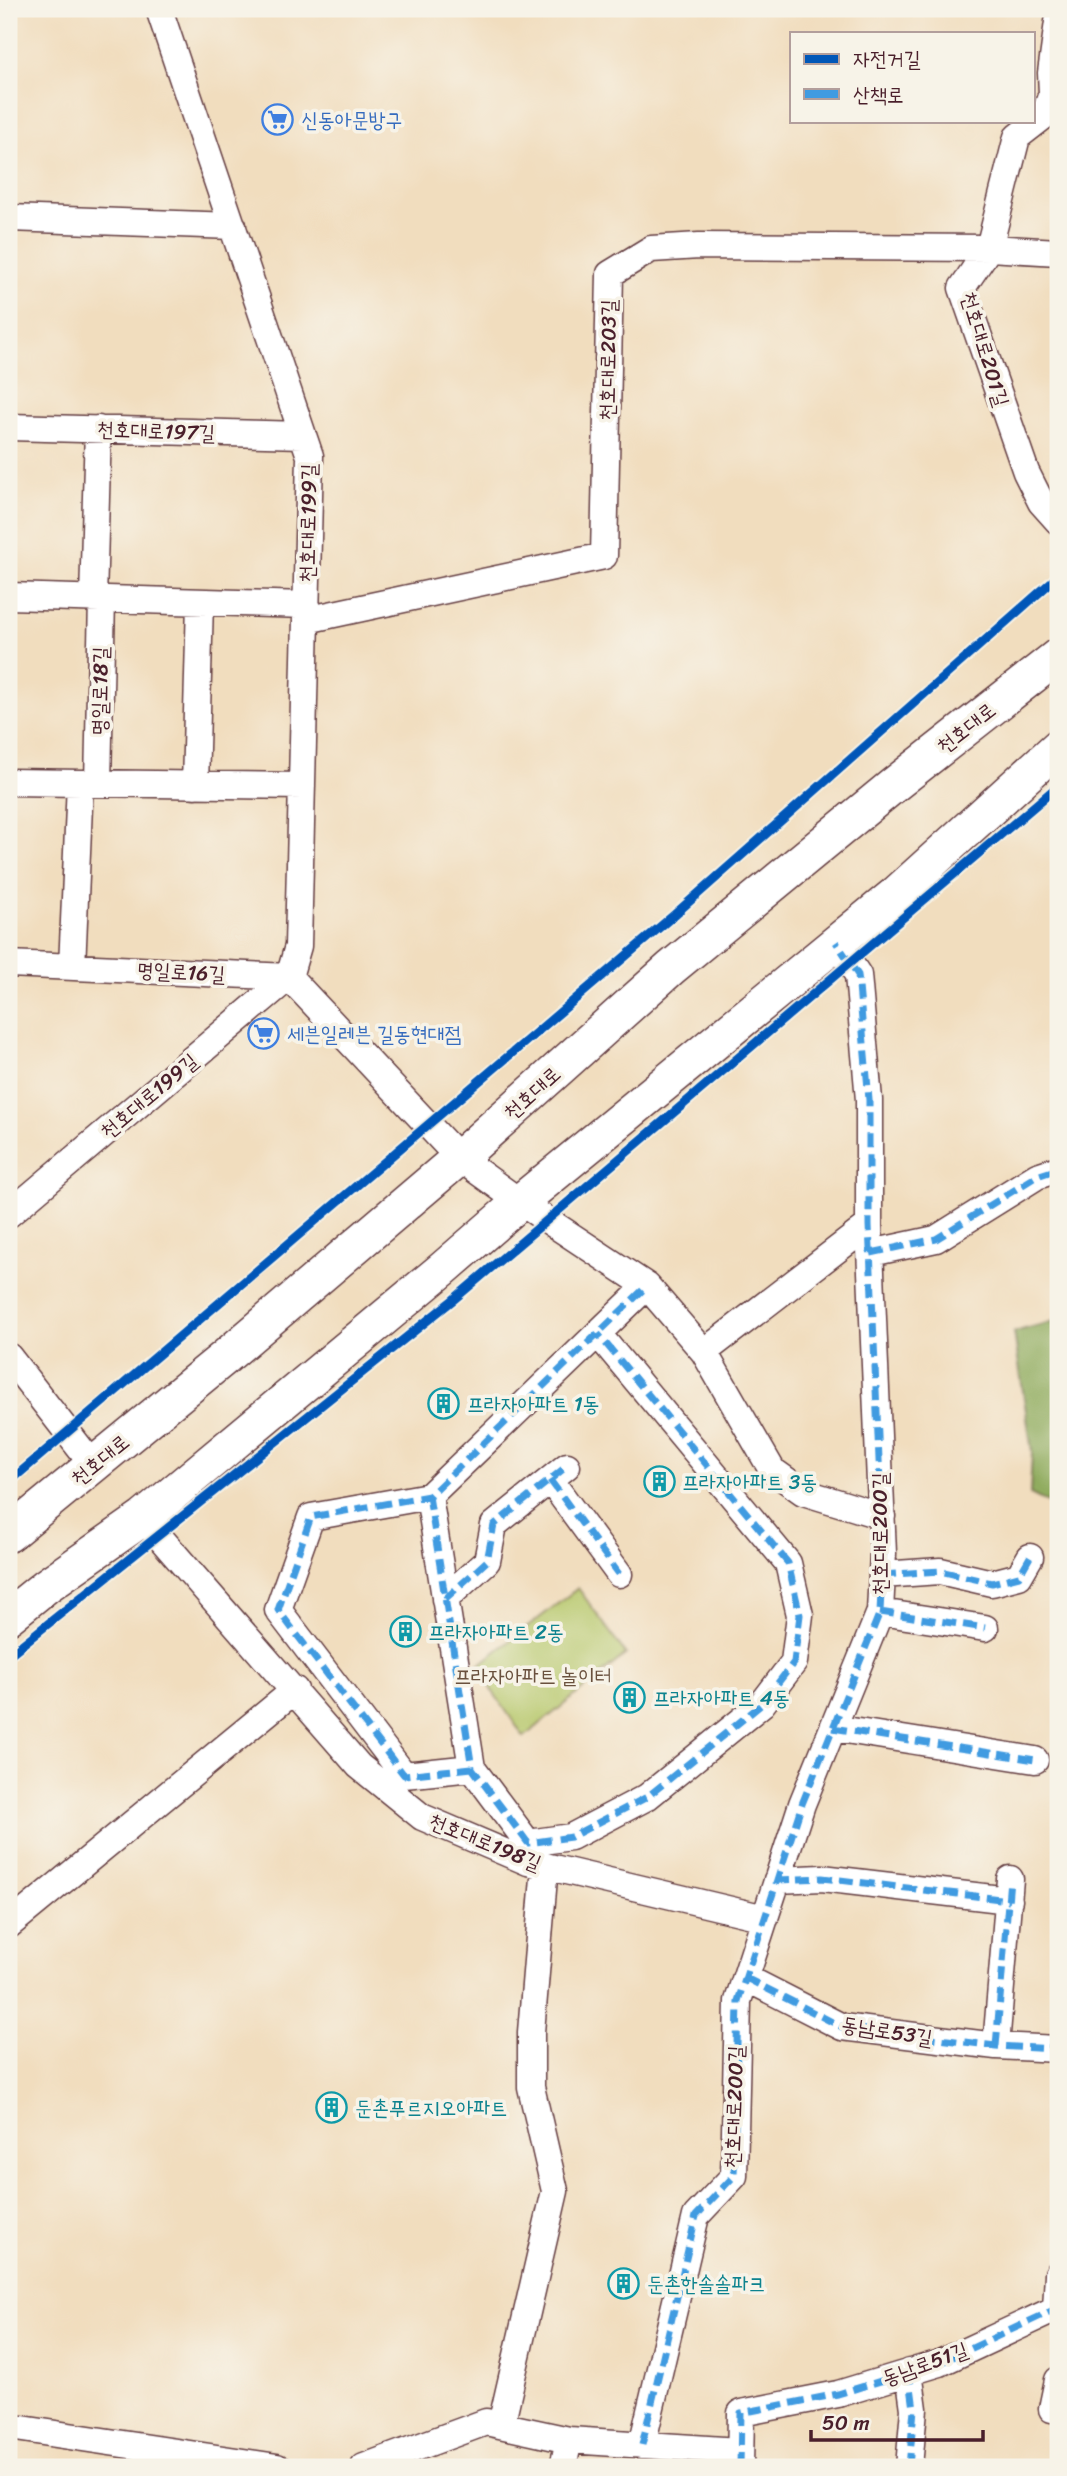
<svg xmlns="http://www.w3.org/2000/svg" width="1067" height="2476" viewBox="0 0 1067 2476" font-family="Sriracha,'Poor Story',sans-serif">
<style>
.green{fill:#b6c76a;stroke:#80734a;stroke-width:2}
.forest{fill:#90ac5e;stroke:#6d6644;stroke-width:2}
.lines{fill:none;stroke-linecap:round;stroke-linejoin:round}
.minor-casing{stroke:#633c41;stroke-width:29}
.major-casing{stroke:#633c41;stroke-width:38}
.minor{stroke:#fff;stroke-width:26}
.major{stroke:#fff;stroke-width:35}
.quiet{stroke:#409be1;stroke-width:7;stroke-dasharray:14 7;stroke-linecap:butt}
.cycleway-casing{stroke:#f7f3e8;stroke-width:13}
.cycleway{stroke:#0057b8;stroke-width:9}
.labels{text-anchor:middle;dominant-baseline:central;stroke-width:7;stroke-linejoin:round;paint-order:stroke}
.shop-label{font-size:21px;fill:#366cbe;stroke:#f7f3e8;text-anchor:start}
.street-label{font-size:21px;fill:#4a1f2b;stroke:#f7f3e8}
.culture-label{font-size:21px;fill:#0d838f;stroke:#f7f3e8;text-anchor:start}
.park-label{font-size:21px;fill:#6a513e;stroke:#f7f3e8}
</style>
<rect width="100%" height="100%" fill="#f7f3e8"/>
<filter id="ink" filterUnits="userSpaceOnUse"><feTurbulence type="fractalNoise" baseFrequency=".0143" numOctaves="2"/><feDisplacementMap in="SourceGraphic" scale="14" xChannelSelector="R" yChannelSelector="G"/><feConvolveMatrix kernelMatrix="1 2 1 2 8 2 1 2 1" color-interpolation-filters="sRGB"/></filter>
<filter id="wash" filterUnits="userSpaceOnUse"><feTurbulence type="fractalNoise" baseFrequency=".00686" numOctaves="4" result="noise"/><feDisplacementMap in="SourceGraphic" scale="28" xChannelSelector="R" yChannelSelector="G"/><feGaussianBlur stdDeviation="1.57" result="paint"/><feColorMatrix in="noise" values="0 0 0 0 0 0 0 0 0 0 0 0 0 0 0 0 0 1.4 0 .05"/><feComposite in="paint" operator="in"/></filter>
<g filter="url(#wash)">
<rect width="100%" height="100%" fill="#f1ddbe"/>
<path class="green" d="M578,1588L626,1654L524,1737L476,1667Z"/>
<path class="forest" d="M1058,1320V1508L1030,1494L1032,1451L1014,1332Z"/>
</g>
<g filter="url(#ink)">
<g class="lines">
<defs>
<path id="minor" d="M1058,22L1051,73L1052,93L1044,116L1017,137L989,248L962,288L1026,472L1041,502L1058,521
M9,218L233,226
M9,427L303,435
M9,596L307,605
M93,599L98,429
M306,620L604,556L610,274L651,249L699,246L989,248L1058,252
M9,782L302,786
M98,783L102,599
M195,785L200,602
M9,964L289,977L459,1158L520,1202L647,1286L704,1352L772,1470L803,1492L882,1516
M72,967L80,783
M9,1214L289,977L298,946L310,456L159,9
M871,1253L936,1239L1037,1176L1058,1169
M704,1352L869,1225
M9,1357L93,1465
M550,1480L619,1574
M429,1496L472,1768L528,1843L571,1837L647,1797L762,1704L794,1662L800,1615L788,1563L598,1334
M143,1518L359,1766L422,1817L528,1862L765,1918
M882,1575L940,1571L992,1583L1019,1576L1030,1557
M445,1599L487,1561L494,1525L567,1466
M880,1612L985,1628
M833,1728L1035,1760
M472,1768L404,1775L278,1610L311,1517L429,1496L647,1286
M777,1880L822,1878L1009,1900
M9,1925L295,1690
M746,1978L842,2027L996,2046L1058,2049
M996,2046L1010,1879
M1058,2274L1056,2308L1058,2312
M1052,2409L1058,2380
M501,2425L555,2191L531,2087V2032L545,1866
M9,2427L277,2467
M642,2445L696,2216L734,2176L738,2001L802,1804L880,1612L883,1553L869,1225V1100L858,975L836,942
M364,2467L486,2422L569,2440L739,2451
M563,2467L569,2440
M740,2467L741,2413L838,2394L940,2363L1058,2308
M909,2467L914,2409L909,2372"/>
<path id="major" d="M9,1534L224,1358L459,1158L671,968L895,784L1058,656
M9,1616L46,1586L143,1518L444,1268L520,1202L897,893L1058,747"/>
</defs>
<use href="#minor" class="minor-casing"/>
<use href="#major" class="major-casing"/>
<use href="#minor" class="minor"/>
<use href="#major" class="major"/>
<path class="quiet" d="M871,1253L936,1239L1037,1176L1058,1169
M550,1480L619,1574
M429,1496L472,1768L528,1843L571,1837L647,1797L762,1704L794,1662L800,1615L788,1563L598,1334
M882,1575L940,1571L992,1583L1019,1576L1030,1557
M445,1599L487,1561L494,1525L567,1466
M880,1612L985,1628
M833,1728L1035,1760
M472,1768L404,1775L278,1610L311,1517L429,1496L647,1286
M777,1880L822,1878L1009,1900
M746,1978L842,2027L996,2046L1058,2049
M996,2046L1010,1879
M1056,2308L1058,2274
M642,2445L696,2216L734,2176L738,2001L802,1804L880,1612L883,1553L869,1225V1100L858,975L836,942
M740,2467L741,2413L838,2394L940,2363L1058,2308
M909,2467L914,2409L909,2372"/>
<defs>
<path id="cycleway" d="M9,1482L674,915L1058,576
M9,1655L453,1300L1058,786"/>
</defs>
<use href="#cycleway" class="cycleway-casing"/>
<use href="#cycleway" class="cycleway"/>
</g>
</g>
<defs>
<symbol id="supermarket-ring" viewBox="-11 -11 22 22"><circle r="9.5" fill="#f7f3e8" stroke="#3f7fe0" stroke-width="1.5"/><path d="M-6-5.5h2.5l.6 2H6L4.5 2H-2.5L-4.4-4H-6ZM-1.5 3.2a1.3 1.3 0 1 0 .1 0ZM3 3.2a1.3 1.3 0 1 0 .1 0Z" fill="#3f7fe0"/></symbol>
<symbol id="building-ring" viewBox="-11 -11 22 22"><circle r="9.5" fill="#f7f3e8" stroke="#0f9aa8" stroke-width="1.5"/><path d="M-4-6H4V6H1V3H-1V6H-4ZM-2.5-4.3h1.7v1.8h-1.7ZM.8-4.3h1.7v1.8H.8ZM-2.5-1h1.7V.8h-1.7ZM.8-1h1.7V.8H.8Z" fill="#0f9aa8"/></symbol>
</defs>
<g fill-rule="evenodd">
<use href="#supermarket-ring" x="260" y="102" width="35" height="35"/>
<use href="#supermarket-ring" x="246" y="1016" width="35" height="35"/>
<use href="#building-ring" x="426" y="1386" width="35" height="35"/>
<use href="#building-ring" x="642" y="1464" width="35" height="35"/>
<use href="#building-ring" x="388" y="1614" width="35" height="35"/>
<use href="#building-ring" x="612" y="1680" width="35" height="35"/>
<use href="#building-ring" x="314" y="2090" width="35" height="35"/>
<use href="#building-ring" x="606" y="2266" width="35" height="35"/>
</g>
<g class="labels">
<g class="shop-label">
<text x="301" y="120">신동아문방구</text>
<text x="287" y="1034">세븐일레븐 길동현대점</text>
</g>
<g class="street-label">
<text transform="translate(985 349) rotate(73)">천호대로201길</text>
<text transform="translate(608 360) rotate(-89)">천호대로203길</text>
<text transform="translate(156 431) rotate(2)">천호대로197길</text>
<text transform="translate(308 523) rotate(-89)">천호대로199길</text>
<text transform="translate(100 691) rotate(-89)">명일로18길</text>
<text transform="translate(966 728) rotate(-38)">천호대로</text>
<text transform="translate(181 972) rotate(3)">명일로16길</text>
<text transform="translate(532 1093) rotate(-42)">천호대로</text>
<text transform="translate(149 1096) rotate(-40)">천호대로199길</text>
<text transform="translate(100 1460) rotate(-39)">천호대로</text>
<text transform="translate(880 1534) rotate(-90)">천호대로200길</text>
<text transform="translate(485 1842) rotate(22)">천호대로198길</text>
<text transform="translate(887 2031) rotate(9)">동남로53길</text>
<text transform="translate(734 2107) rotate(-88)">천호대로200길</text>
<text transform="translate(925 2364) rotate(-20)">동남로51길</text>
</g>
<g class="culture-label">
<text x="467" y="1404">프라자아파트 1동</text>
<text x="682" y="1482">프라자아파트 3동</text>
<text x="428" y="1632">프라자아파트 2동</text>
<text x="653" y="1698">프라자아파트 4동</text>
<text x="355" y="2108">둔촌푸르지오아파트</text>
<text x="647" y="2284">둔촌한솔솔파크</text>
</g>
<g class="park-label">
<text x="533" y="1676">프라자아파트 놀이터</text>
</g>
</g>
<rect width="1067" height="2476" fill="none" stroke="#f7f3e8" stroke-width="35"/>
<rect x="790" y="32" width="245" height="91" fill="#f7f3e8" stroke="#b29e9c" stroke-width="2"/>
<rect x="804" y="54" width="35" height="10" fill="#0057b8" stroke="#b29e9c" stroke-width="2"/>
<text x="853" y="66" font-size="21" fill="#4a1f2b">자전거길</text>
<rect x="804" y="89" width="35" height="10" fill="#409be1" stroke="#b29e9c" stroke-width="2"/>
<text x="853" y="102" font-size="21" fill="#4a1f2b">산책로</text>
<path d="M811 2430v10h172v-10" fill="none" stroke="#4a1f2b" stroke-width="3.5"/>
<text x="822" y="2430" font-size="21" fill="#4a1f2b" stroke="#f7f3e8" stroke-width="5" paint-order="stroke">50 m</text>
</svg>
